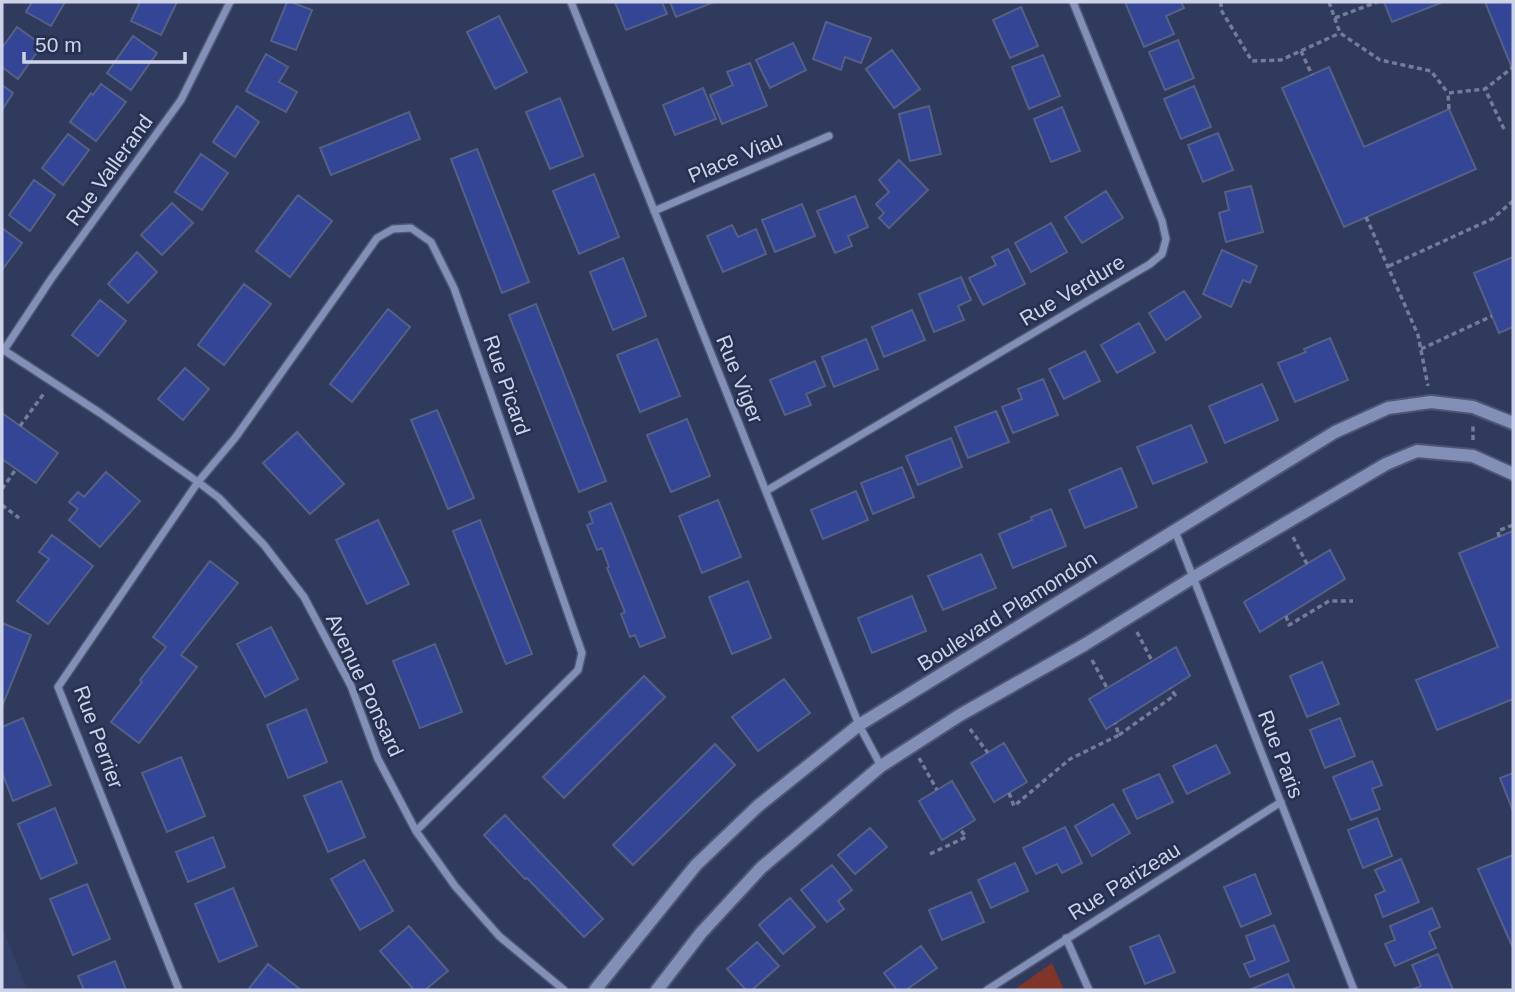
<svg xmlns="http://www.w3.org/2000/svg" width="1515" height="992" viewBox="0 0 1515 992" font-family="Helvetica,sans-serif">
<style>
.built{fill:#354069}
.green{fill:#803529}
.building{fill:#354595;stroke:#546085;stroke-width:2}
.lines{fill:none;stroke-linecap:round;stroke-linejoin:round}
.minor-casing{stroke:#4e5673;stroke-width:10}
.tertiary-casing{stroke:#4e5673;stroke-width:16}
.path{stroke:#737c99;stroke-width:3.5;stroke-dasharray:5 3.5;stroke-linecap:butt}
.minor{stroke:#828fb7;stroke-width:7}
.tertiary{stroke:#828fb7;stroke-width:12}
.labels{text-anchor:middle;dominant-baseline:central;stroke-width:5;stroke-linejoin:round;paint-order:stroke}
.street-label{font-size:21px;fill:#cdd4ea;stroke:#263051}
</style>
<rect width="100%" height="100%" fill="#303a5c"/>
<path class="built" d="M2,926L27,990H2Z"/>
<path class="green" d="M1052,963L1064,990H1014Z"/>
<path class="building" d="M32,2H65L51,26L26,12Z
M140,2H177L161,35L131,21Z
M287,2H291L312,10L296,50L271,41Z
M615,2H662L667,14L626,30Z
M670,2H714L676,17Z
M1125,2H1181L1184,8L1166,16L1174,34L1144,47Z
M1384,2H1443L1392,22Z
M1485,2H1513V67L1512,68Z
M1021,7L1038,46L1010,58L993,20Z
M499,16L527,72L495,89L467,32Z
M826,22L871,38L861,63L845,57L841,70L813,59Z
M17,27L42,45L18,79L2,67V48Z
M133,36L157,53L131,90L107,73Z
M1178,40L1194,78L1165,90L1149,52Z
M793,43L806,70L770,88L756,60Z
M892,50L920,89L894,108L866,69Z
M266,54L288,67L279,82L297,92L286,112L246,91Z
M1043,55L1060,96L1029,109L1012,67Z
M750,63L767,106L722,124L710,95L733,85L727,72Z
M1329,67L1364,147L1449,109L1476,169L1344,227L1282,88Z
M101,84L126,102L96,141L70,122L91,93L93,95Z
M2,85L13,93L2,110Z
M1194,86L1211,127L1181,139L1164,99Z
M703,88L716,119L675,135L663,105Z
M560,98L583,156L550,169L526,112Z
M237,106L259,122L235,157L213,142Z
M929,106L941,154L910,161L899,114Z
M1062,107L1080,151L1051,162L1034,119Z
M409,112L420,139L331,175L320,148Z
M1218,133L1233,170L1203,182L1188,145Z
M68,134L89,150L63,185L42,168Z
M477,149L529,282L502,293L451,159Z
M201,154L228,173L202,210L175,192Z
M899,160L928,190L889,228L879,218L884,213L876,204L889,192L879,180Z
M594,174L619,237L579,254L553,191Z
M34,180L55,195L30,231L9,215Z
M1251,186L1263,232L1226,242L1219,213L1229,210L1225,192Z
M1106,191L1123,218L1082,243L1065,217Z
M298,195L332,221L290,277L256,251Z
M855,196L868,227L848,236L852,246L835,253L817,211Z
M172,203L193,223L162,255L141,235Z
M802,204L815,236L775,252L762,220Z
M1051,223L1067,252L1031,272L1015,243Z
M732,225L738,237L756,229L766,254L723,272L707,236Z
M2,228L22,243L2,270Z
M1008,249L1025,284L983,305L969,278L996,265L992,257Z
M1222,250L1257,266L1250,283L1243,280L1231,307L1203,294Z
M137,252L157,272L128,303L108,284Z
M1513,257V327L1499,333L1474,273Z
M623,258L646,316L613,330L590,272Z
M961,277L971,300L958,306L964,320L934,332L919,294Z
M244,284L271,304L224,365L198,345Z
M1184,291L1201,317L1166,340L1149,313Z
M100,300L126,321L98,356L72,335Z
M536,304L606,481L579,492L509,315Z
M388,309L410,327L352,402L330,384Z
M912,310L925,340L884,357L872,327Z
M1139,323L1155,352L1117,373L1101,345Z
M1330,338L1348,380L1295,402L1278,363L1306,352L1304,349Z
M657,339L680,396L640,412L617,355Z
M866,339L878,369L834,387L822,357Z
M1085,351L1100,381L1064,399L1049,369Z
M815,361L825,386L806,394L811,405L785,415L770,380Z
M185,368L209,389L183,420L158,399Z
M1043,379L1058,415L1013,433L1002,407L1022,399L1018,389Z
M1262,384L1278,420L1225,443L1209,406Z
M437,410L474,498L448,509L411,420Z
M996,411L1009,442L968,458L955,427Z
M2,413L58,453L36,483L2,459Z
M687,419L710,476L671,492L647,435Z
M1191,425L1207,462L1153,484L1137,447Z
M297,432L344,484L310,514L263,463Z
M951,438L962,467L918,485L906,456Z
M902,467L914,497L873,514L861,483Z
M1121,468L1137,507L1085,528L1069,490Z
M106,472L140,501L100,547L69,520L78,509L69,502L78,492L84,497Z
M856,491L868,520L823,539L811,510Z
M718,500L741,557L702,573L679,516Z
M611,503L665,637L640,647L635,635L630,637L621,614L625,612L607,568L609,567L602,548L597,550L587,525L593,523L589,512Z
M1051,509L1066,546L1013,568L999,534L1032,520L1031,517Z
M378,520L409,584L367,604L336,540Z
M480,520L532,654L506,664L453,531Z
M1513,531V699L1437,730L1416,680L1498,647L1459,553Z
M52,535L93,566L48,624L17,601L49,559L39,552Z
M1330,550L1345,579L1260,632L1244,602Z
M981,554L996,588L943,610L928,576Z
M210,561L238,583L181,655L197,667L139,743L111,722L142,682L140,680L166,647L153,637Z
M748,581L771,638L732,654L709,597Z
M912,596L926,631L872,653L858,618Z
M2,623L31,635L3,704L2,703Z
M271,627L298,679L265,697L237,644Z
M435,644L462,712L420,728L393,661Z
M1176,647L1190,676L1106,729L1089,699Z
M1322,662L1339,704L1307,717L1290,676Z
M644,676L665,697L564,798L543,777Z
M784,679L810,713L758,751L732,717Z
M306,709L327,762L288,778L267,725Z
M23,718L51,785L13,801L2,772V727Z
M1340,718L1355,756L1325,768L1310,730Z
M1004,743L1027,782L994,802L971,763Z
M715,744L735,765L633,865L613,845Z
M1216,745L1230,773L1187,794L1173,766Z
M181,757L205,816L167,832L142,773Z
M1372,761L1382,785L1372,789L1380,809L1351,820L1333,777Z
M1513,773V811L1500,778Z
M1159,774L1173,802L1137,819L1123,790Z
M341,781L365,837L328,852L304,796Z
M952,781L975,820L942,840L919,801Z
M1113,804L1130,833L1092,856L1075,826Z
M55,808L77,863L41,879L18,824Z
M505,815L603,919L584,937L527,878L525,879L484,835Z
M1377,818L1392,856L1363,868L1348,830Z
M1065,827L1082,863L1062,873L1057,864L1036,874L1023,848Z
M870,828L887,847L855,874L838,855Z
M213,837L225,867L188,882L176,852Z
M1513,855V948L1478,869Z
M1401,859L1419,902L1383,917L1375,895L1385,891L1375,870Z
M364,860L393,911L360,930L331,879Z
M1015,863L1028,891L991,908L978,880Z
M832,865L852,890L838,901L844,909L827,922L801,890Z
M1255,874L1271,914L1241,927L1224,887Z
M87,884L110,939L73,955L50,899Z
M233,888L257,946L219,962L195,904Z
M971,892L984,922L942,940L929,910Z
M790,898L815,927L783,954L759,925Z
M1432,908L1440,927L1429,932L1436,948L1395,966L1385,944L1395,940L1390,926Z
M1274,925L1289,961L1250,977L1244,964L1255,960L1246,936Z
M409,926L448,971L425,990H414L380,951Z
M1159,935L1175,972L1145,984L1130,947Z
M757,942L779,966L752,990H746L727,969Z
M921,946L937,968L906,990H897L884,973Z
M1438,954L1453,990H1411L1421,986L1412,965Z
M115,961L126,990H84L78,976Z
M268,964L301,990H248Z
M1288,974L1295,990H1249Z"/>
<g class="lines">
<defs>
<path id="minor" d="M571,2L859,725L881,766
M654,211L829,136
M2,349L100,413L198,482L219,498L264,545L304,597L351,686L378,759L416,831L455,886L499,936L564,990
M4,350L51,279L181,100L230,2
M766,491L1150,264L1162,254L1166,239L1162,221L1073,2
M1175,531L1354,990
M1066,938L1089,990
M179,990L58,687L198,482L235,438L377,238L393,229L411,228L431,242L454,288L582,653L578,670L416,831
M987,990L1281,802"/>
<path id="tertiary" d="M595,990L696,865L758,806L859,725L1335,432L1388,408L1431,402L1473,407L1513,423
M657,990L701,933L761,868L881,766L960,715L1084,645L1194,577L1386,464L1417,451L1473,456L1513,474"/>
</defs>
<use href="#minor" class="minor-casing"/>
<use href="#tertiary" class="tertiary-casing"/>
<path class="path" d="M1221,2V10L1252,61L1281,60L1340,33
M1329,2L1340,33L1380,60L1431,71L1448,93
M1335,18L1377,2
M1301,51L1312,75
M1449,109L1448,93L1485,89
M1504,129L1485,89L1512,68
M1366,217L1418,335L1428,386
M1389,266L1492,219L1513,201
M1421,349L1492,316
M20,426L45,392
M1473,440V423
M2,489L16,469
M2,505L19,518
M1293,537L1307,564
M1499,537L1498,531L1513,525
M1286,616L1289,625L1329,601H1353
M1137,632L1152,661
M1092,660L1107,688
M970,729L988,753
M1119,735L1175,695L1170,688
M919,758L937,790
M1009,793L1014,806L1070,759L1119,735L1115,723
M930,854L966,837L960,829"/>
<use href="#minor" class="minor"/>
<use href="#tertiary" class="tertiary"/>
</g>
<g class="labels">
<g class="street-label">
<text transform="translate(735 157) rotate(-23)">Place Viau</text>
<text transform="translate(109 170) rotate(-54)">Rue Vallerand</text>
<text transform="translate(1072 290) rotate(-31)">Rue Verdure</text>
<text transform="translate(740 379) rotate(68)">Rue Viger</text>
<text transform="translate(507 385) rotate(71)">Rue Picard</text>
<text transform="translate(1007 611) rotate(-32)">Boulevard Plamondon</text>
<text transform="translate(365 685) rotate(65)">Avenue Ponsard</text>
<text transform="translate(99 737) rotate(70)">Rue Perrier</text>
<text transform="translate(1281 754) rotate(69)">Rue Paris</text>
<text transform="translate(1124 881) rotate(-32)">Rue Parizeau</text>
</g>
</g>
<rect width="1515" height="992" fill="none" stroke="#cdd4ea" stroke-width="7"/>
<path d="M24 52v10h161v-10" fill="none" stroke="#cdd4ea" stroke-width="3.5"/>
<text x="35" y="52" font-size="21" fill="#cdd4ea" stroke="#263051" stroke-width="5" paint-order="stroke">50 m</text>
</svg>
